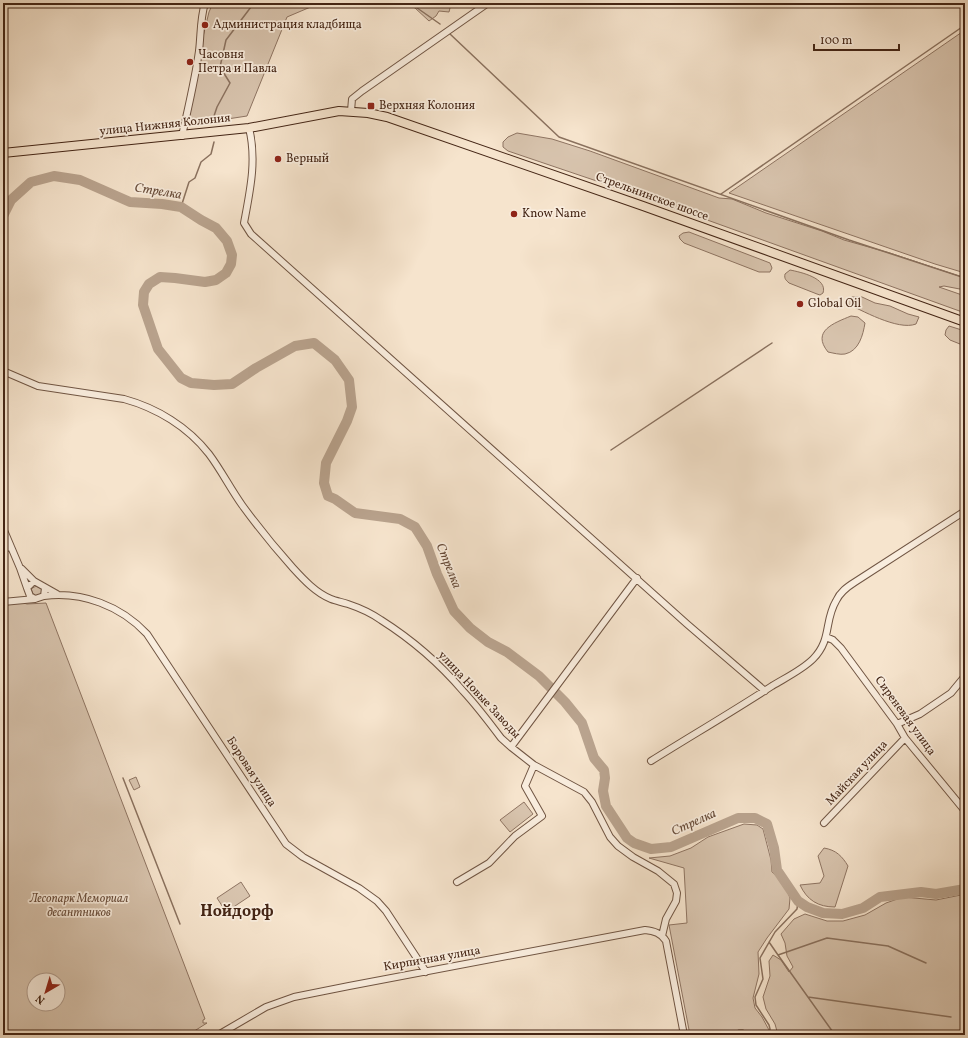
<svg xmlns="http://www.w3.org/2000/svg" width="968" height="1038" viewBox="0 0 968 1038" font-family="Vollkorn,serif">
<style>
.green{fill:#d8c4ae;stroke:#8e7462;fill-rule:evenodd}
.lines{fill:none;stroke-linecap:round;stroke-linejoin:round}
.stream{stroke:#8a715e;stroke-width:1.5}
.river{stroke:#b9a38e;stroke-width:10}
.minor-casing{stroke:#705543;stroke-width:8}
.major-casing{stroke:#442515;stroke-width:10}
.minor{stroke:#f9edde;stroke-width:6}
.major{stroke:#f6e4cd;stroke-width:8}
.poi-dot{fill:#8f2418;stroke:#f9edde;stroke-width:1.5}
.labels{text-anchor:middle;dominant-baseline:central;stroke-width:3.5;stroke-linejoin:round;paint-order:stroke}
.poi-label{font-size:12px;fill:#442515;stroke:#f9edde;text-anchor:start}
.street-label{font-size:12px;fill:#442515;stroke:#f9edde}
.park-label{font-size:12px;font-style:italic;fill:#694d3b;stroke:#f9edde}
.water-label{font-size:13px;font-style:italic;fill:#674b39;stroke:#f9edde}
.district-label{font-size:16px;font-weight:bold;fill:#442515;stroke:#f9edde}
</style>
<rect width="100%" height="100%" fill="#f6e4cd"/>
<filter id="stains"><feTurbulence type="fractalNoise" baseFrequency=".005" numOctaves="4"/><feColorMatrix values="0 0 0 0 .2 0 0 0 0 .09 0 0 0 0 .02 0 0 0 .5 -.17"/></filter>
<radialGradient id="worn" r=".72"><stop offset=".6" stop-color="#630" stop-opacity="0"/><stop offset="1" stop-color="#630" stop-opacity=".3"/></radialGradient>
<path class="green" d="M213,3H320L287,17L247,116L188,125L202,41L209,12Z
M405,3H450L451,4L449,12L439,11L436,16L429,21L415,8Z
M965,30V273L935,264L729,193Z
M517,133L552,139L590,151L719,198L732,199L766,213L822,231L844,240L890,253L962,277L965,279V290L944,286L939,287L965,296V313L638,195L508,151L503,147V142L508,137Z
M689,232L770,263L772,268L770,272H759L684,243L680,239L679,236L683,233Z
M790,270C800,272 828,278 823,293L820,295L817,294L789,283C786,280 784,279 785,274Z
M852,297H862L875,303L890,306L908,314L919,317L916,324C898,331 861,310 844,302Z
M851,316L858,317L865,323C863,335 859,351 845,354C840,355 833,353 828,352C811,331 834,323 851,316Z
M949,326L965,331V346L950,340L945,335L946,330Z
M36,586L42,589L41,595L34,596L31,589Z
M20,602L27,604L46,603L205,1019L203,1020V1023H207L188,1035H3V604ZM34,980H58V1004H34Z
M136,777L140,787L134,790L129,780Z
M524,802L533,814L510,832L500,820Z
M744,824L757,825L763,829L771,860L772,872L784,883L790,898L789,909L767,938L758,952L759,974L753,998L755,1008L762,1017L769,1030L776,1035H690L669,925L687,923L684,868L649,858L670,856L691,848L708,837Z
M824,848C836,850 842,856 848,866L835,907C818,907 807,900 800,885L820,883L824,876L818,856Z
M241,882L250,896L226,912L217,898Z
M961,895H965V1035H778L775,1024L766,1009L763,997L770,976L769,961L773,955L781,960L789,972L793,967L787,956L785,943L781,934L794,919L805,914L827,921H843L865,915L886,903L903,897L936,900Z"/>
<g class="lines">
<path class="stream" d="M410,3L440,24
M450,34L559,137L849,240L965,278
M213,119L217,107L230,83L220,67L226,40L254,3
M721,194L965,25
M181,207L189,182L195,178L201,162L211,154L214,142
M611,450L772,343
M123,778L180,924
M769,942L778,955L827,938L888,946L926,963
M778,955L835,1035
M808,997L951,1017
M769,1034L770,1029L769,1025L756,1005L755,997L763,979L760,958L775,932L797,909L798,901
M731,1035L739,1030H743L747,1035"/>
<path class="river" d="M3,216L11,200L31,182L54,176L80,180L130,202L162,204L181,207L201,220L216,228L227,241L232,255L231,264L226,273L216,280L205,282L175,278L160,277L149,284L144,292L143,305L158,349L181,378L191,383L214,385L232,384L256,368L295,346L314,343L335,360L349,380L352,407L347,421L326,463L324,483L328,496L335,499L355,513L400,519L415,527L427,546L437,574L454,611L470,628L488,642L507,652L539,676L565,702L582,723L594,758L604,770L605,778L603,791L606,806L627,838L634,843L651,849L671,847L738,818H755L767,824L774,848L777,870L798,901L807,907L823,913L842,914L863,908L880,897L921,892L936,894L965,889"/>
<defs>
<path id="minor" d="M351,111L352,99L362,91L488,3
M249,128C257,160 250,191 244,223L251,234L687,624L765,691
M182,136C188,108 195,80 199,51C201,35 200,19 205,3
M3,371L38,386L124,399C157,408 188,427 209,454C221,470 230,488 242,505C258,527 275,548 293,568C304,580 316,593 331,599C336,601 342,602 348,604C360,608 371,613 381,620C411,639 440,664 463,691C477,706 489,722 501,738L511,747L534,765L584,792L592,802L610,837L618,846L633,857L658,871L674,884L677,893L676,901L666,919L662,936
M3,528L20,568L27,588
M3,548L11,547
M22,569L34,581
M45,588L44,596L35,599L30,596L27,588L34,581L57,594
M44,596C82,591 121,606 147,634L286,844L303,857L359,888L377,901L386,911L426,972
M3,602L35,599
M826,637L833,640L841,648L897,724L905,738L965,811
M897,724L920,714L951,693L965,676
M511,747L637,578
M651,761C691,736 732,712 772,686C785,678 802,670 813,659C832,640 824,621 836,601C840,592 847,587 855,582L965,511
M824,823L905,738
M457,882L489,863L515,836L542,816L525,786L534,765
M218,1035L266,1007L294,997L349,986L645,930C654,931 661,933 666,941L684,1035"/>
<path id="major" d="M3,153L249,128L339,111L368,113L387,117L643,206L965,322"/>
</defs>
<use href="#minor" class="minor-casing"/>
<use href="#major" class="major-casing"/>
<use href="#minor" class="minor"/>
<use href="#major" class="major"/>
</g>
<g class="poi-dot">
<circle cx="205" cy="25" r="4"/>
<circle cx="190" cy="62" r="4"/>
<rect x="367" y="102" width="8" height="8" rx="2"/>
<circle cx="278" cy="159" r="4"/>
<circle cx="514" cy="214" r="4"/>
<circle cx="800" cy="304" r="4"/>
</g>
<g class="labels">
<g class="poi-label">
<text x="213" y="25">Администрация кладбища</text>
<text x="198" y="55">Часовня<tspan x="198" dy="14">Петра и Павла</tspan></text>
<text x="379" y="106">Верхняя Колония</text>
<text x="286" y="159">Верный</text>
<text x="522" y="214">Know Name</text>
<text x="808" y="304">Global Oil</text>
</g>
<g class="street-label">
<text transform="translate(165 125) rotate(-6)">улица Нижняя Колония</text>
<text transform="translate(652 197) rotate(20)">Стрельнинское шоссе</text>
<text transform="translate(479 695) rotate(47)">улица Новые Заводы</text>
<text transform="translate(905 716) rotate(54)">Сиреневая улица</text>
<text transform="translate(251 772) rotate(57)">Боровая улица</text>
<text transform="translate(857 773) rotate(-47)">Майская улица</text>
<text transform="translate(432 959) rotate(-10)">Кирпичная улица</text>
</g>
<g class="park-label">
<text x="79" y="899">Лесопарк Мемориал<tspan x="79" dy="14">десантников</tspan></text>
</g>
<g class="water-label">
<text transform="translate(158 192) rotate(9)">Стрелка</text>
<text transform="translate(448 566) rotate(68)">Стрелка</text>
<text transform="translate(694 823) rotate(-24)">Стрелка</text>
</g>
<g class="district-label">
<text x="237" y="912">Нойдорф</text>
</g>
</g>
<rect width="968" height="1038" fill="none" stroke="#f6e4cd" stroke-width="16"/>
<rect x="4" y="4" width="960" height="1030" fill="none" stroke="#442515" stroke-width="2"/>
<rect x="8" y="8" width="952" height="1022" fill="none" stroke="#442515"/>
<g transform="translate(46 992) rotate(218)"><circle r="19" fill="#f9edde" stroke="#b19d8e"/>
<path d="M0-3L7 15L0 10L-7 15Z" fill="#8f2418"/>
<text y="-6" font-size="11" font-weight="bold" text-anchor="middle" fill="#442515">N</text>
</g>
<path d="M814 44v6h85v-6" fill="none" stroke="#442515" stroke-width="2"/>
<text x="820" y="44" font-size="12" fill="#442515" stroke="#f9edde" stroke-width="3" paint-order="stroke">100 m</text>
<rect width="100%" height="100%" filter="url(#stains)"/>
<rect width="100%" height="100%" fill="url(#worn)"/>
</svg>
